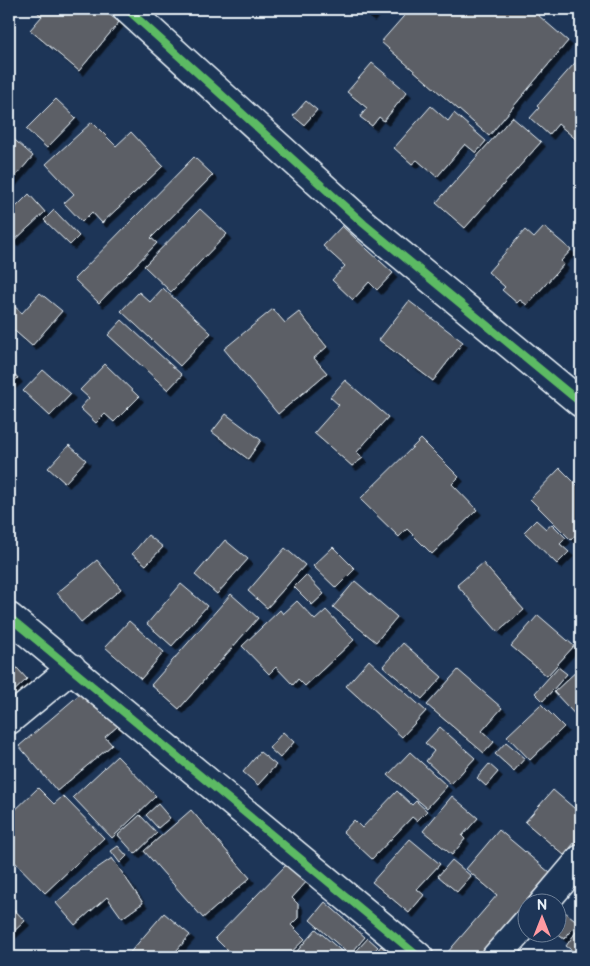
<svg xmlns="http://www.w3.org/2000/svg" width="590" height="966" viewBox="0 0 590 966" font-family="'Balsamiq Sans',sans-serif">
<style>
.building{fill:#5b5f66;stroke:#e8f1f8;filter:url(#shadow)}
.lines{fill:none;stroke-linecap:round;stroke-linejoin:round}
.minor-casing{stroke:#e8f1f8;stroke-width:31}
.minor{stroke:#1d3557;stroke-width:28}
.cycleway-casing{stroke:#1d3557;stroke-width:11}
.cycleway{stroke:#5cba63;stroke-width:8}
</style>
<defs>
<filter id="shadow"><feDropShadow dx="4.5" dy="4.5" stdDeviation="0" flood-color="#0009"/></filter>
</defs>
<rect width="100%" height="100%" fill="#1d3557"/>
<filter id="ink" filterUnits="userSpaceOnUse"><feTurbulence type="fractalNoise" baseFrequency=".02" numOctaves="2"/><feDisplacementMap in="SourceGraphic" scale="10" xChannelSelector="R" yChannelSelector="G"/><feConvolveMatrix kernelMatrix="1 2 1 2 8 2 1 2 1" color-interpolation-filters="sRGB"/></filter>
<g filter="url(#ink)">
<path class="building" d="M33,9H102L119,22L79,71L30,30L42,16Z
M361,9H378L370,17Z
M410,9H531L568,41L489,136L381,42Z
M581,56V140L579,142L558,124L549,135L530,118L539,108L537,106Z
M372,63L407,92L384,121L379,117L372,126L360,117L367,108L347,92Z
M56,99L76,118L47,148L26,129Z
M306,101L317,110L304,125L293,116Z
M431,106L448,121L454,113L486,141L476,153L465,144L437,177L417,160L412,164L394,148Z
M512,117L541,142L465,228L436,203Z
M92,122L116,146L131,132L163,166L102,223L92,212L82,222L64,203L74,194L46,164Z
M9,135L33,156L9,184Z
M194,157L213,175L151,238L157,243L99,303L74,279Z
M29,194L45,212L13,242L9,237V214Z
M200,209L227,234L171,292L144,266Z
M54,210L79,236L70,245L44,220Z
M342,226L393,273L377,290L369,282L353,300L332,280L345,266L323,246Z
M544,227L571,250L561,261L564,264L527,305L520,300L517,303L502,290L505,287L488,272L525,230L534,238Z
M163,288L211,333L180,366L121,311L139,292L150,302Z
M40,293L62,311L32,346L9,326V313L14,306L22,313Z
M409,301L463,342L433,381L379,340Z
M273,309L285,323L299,312L327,347L314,358L327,373L278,414L224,349Z
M122,320L182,375L168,390L108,335Z
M105,364L139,397L114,422L105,414L96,423L80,408L89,398L80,390Z
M9,368L18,378L9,386Z
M43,370L71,394L50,416L23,391Z
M345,380L388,417L357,452L363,458L352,466L314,433L339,405L330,397Z
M226,414L261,440L248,459L212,432Z
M421,439L459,477L452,484L477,510L432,554L407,529L399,537L360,499Z
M69,445L86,460L65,483L48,468Z
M560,468L581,489V529L571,540L530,499Z
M536,520L546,529L552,524L566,538L560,544L569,552L557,564L524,532Z
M148,535L163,547L146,565L132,554Z
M225,540L248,559L217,594L195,575Z
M333,547L355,569L336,588L313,566Z
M285,548L305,565L267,608L248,591Z
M97,560L121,589L81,622L57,593Z
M483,563L524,610L498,632L457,585Z
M306,575L324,594L312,605L294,587Z
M355,581L397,617L376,642L333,607Z
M181,584L207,606L172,646L147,624Z
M231,594L258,618L179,709L151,685Z
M297,601L315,620L326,610L354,640L305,686L298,679L293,685L276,667L269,674L242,646L280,610L283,614Z
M538,615L574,646L547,676L511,646Z
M129,621L164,652L141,679L105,647Z
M403,643L442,677L422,699L383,666Z
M9,659L27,679L9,696Z
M369,660L426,711L402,737L346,686Z
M558,667L567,674L543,701L535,693Z
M581,667V721L554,692Z
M458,670L502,708L482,731L494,742L484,753L427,705Z
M86,689L118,726L105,737L112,745L57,791L19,746Z
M541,704L564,727L530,760L507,736Z
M440,727L475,758L451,784L426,761L434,751L425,743Z
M283,732L294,742L280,758L269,748Z
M506,742L525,758L514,771L495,754Z
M260,752L276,765L258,785L243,772Z
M410,752L447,786L427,808L388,775Z
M117,756L156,796L112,838L73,797Z
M489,764L498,772L486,786L477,778Z
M38,788L54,804L63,796L104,838L45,893L9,856V845L11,843L9,841V816Z
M553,790L581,814V835L564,855L525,822Z
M397,791L412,805L416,801L427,811L417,821L412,817L372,859L343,832L354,820L362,828Z
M452,796L478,818L462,836L465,839L452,855L423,831Z
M158,804L170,818L158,828L146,815Z
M191,810L250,878L203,918L144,851Z
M140,815L157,833L135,854L118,835Z
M499,830L550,873L477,957H451L447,953L497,895L466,869Z
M410,839L440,864L417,889L424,895L409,913L372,882Z
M118,846L127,856L120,863L111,851Z
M112,858L143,903L122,918L107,897L75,925L56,903L90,873Z
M452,860L471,876L457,892L438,876Z
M289,862L308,880L292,898L298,904V918L291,925L305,939L286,957H234L215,938Z
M325,902L365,937L350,955L310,920Z
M9,904L25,921L9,936Z
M561,909L578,922L564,939L557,934L558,914Z
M164,913L190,935L171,957H126Z
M581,925V957L566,946Z
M316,929L346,955L345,957H292Z
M368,938L378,947L368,957H351Z
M381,946L394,957H372Z"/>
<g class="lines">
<defs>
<path id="minor" d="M127,9L364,224L581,403
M9,617L419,957
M9,720L72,668
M543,904L581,859
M496,957L528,921"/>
</defs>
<use href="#minor" class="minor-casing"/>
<use href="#minor" class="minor"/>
<defs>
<path id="cycleway" d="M127,9L364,224L581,403
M9,617L419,957"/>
</defs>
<use href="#cycleway" class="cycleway-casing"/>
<use href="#cycleway" class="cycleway"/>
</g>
</g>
<rect width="590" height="966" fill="none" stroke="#1d3557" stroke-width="30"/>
<rect x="15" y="15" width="560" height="936" fill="none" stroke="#e8f1f8" stroke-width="2" filter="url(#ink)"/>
<g transform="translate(542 918)"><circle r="24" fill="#1d3557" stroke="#6e8097"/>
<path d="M0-4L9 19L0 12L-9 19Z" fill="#ff9aa2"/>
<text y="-8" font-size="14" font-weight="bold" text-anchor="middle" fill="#e8f1f8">N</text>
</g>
</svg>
